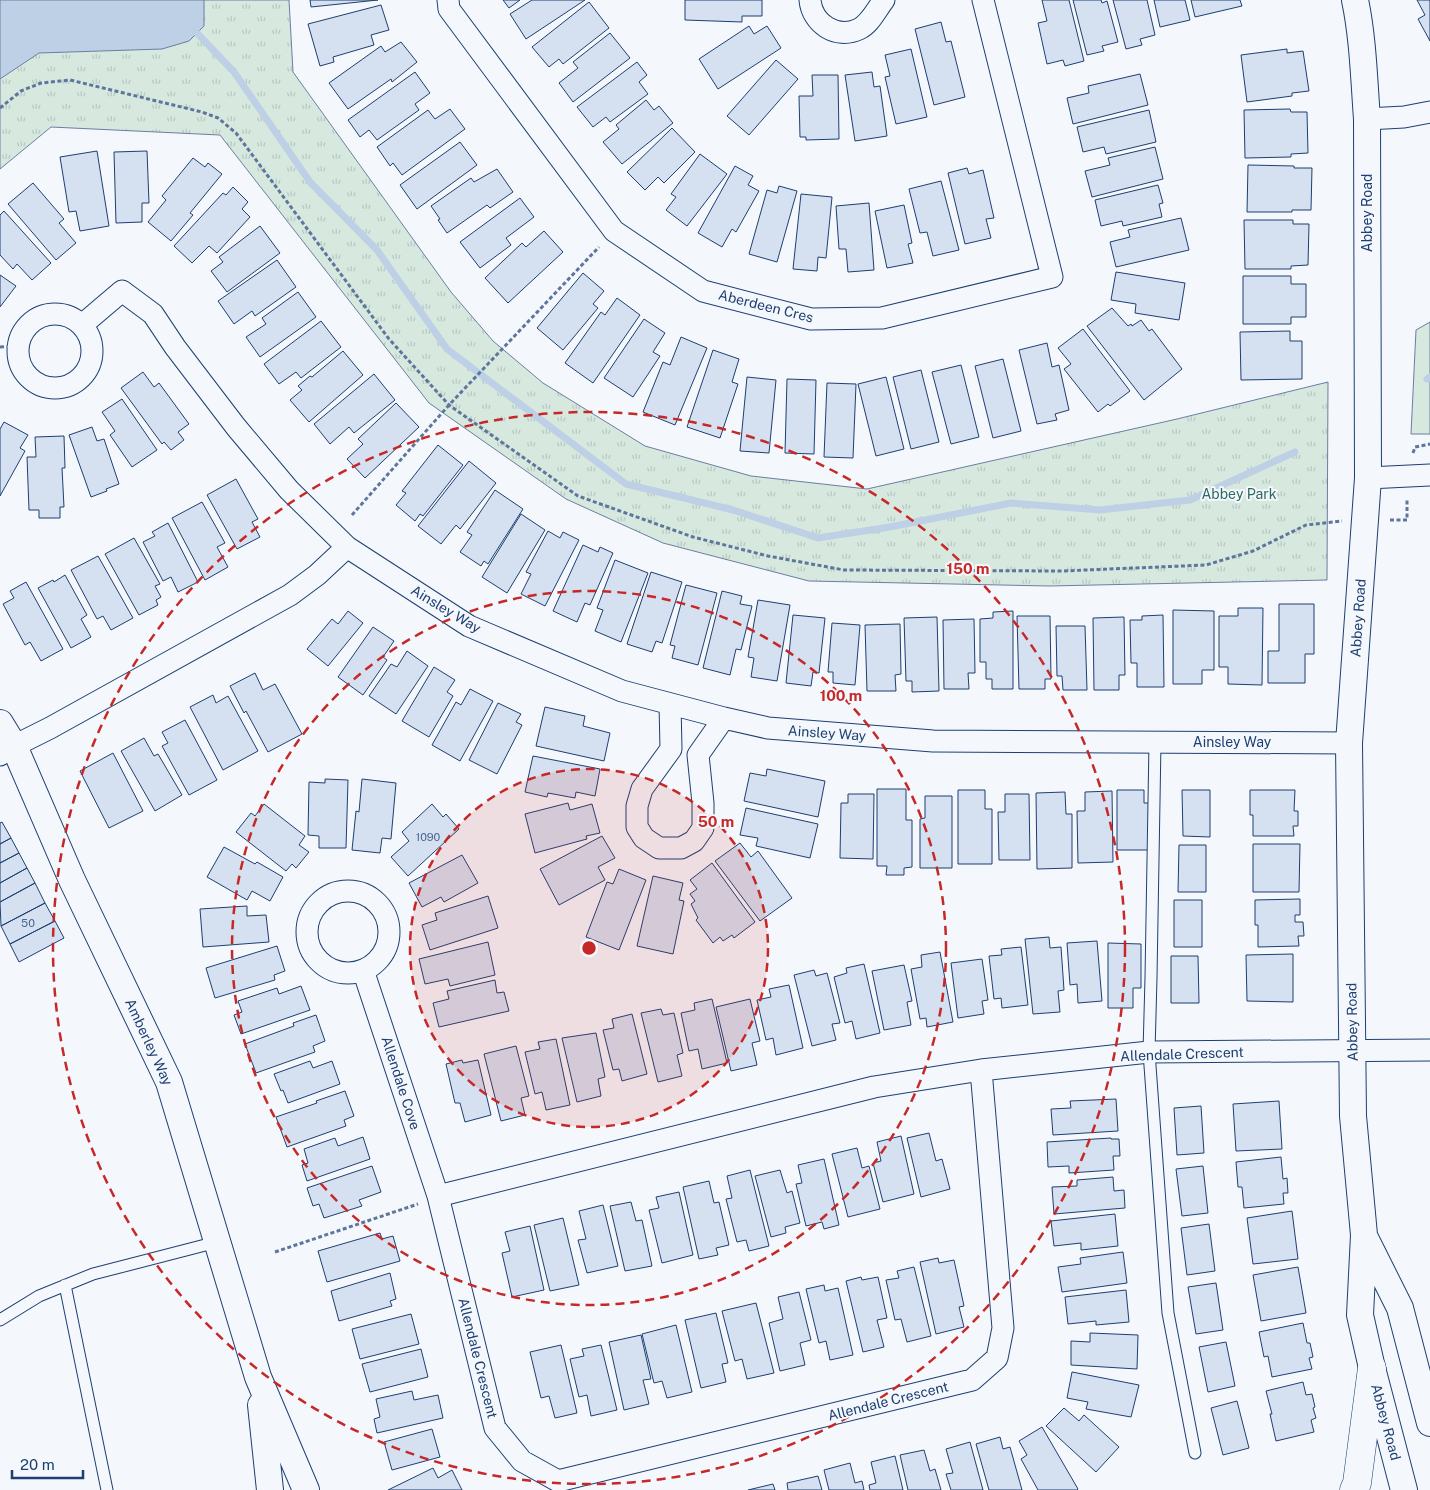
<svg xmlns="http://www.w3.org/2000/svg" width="1430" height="1490" viewBox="0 0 1430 1490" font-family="'Public Sans',sans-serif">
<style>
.green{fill:#d7e8df;stroke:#687fa3}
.park{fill:url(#park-tufts);stroke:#687fa3}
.water{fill:#bed0e5;stroke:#687fa3}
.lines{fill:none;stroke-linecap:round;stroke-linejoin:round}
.stream{stroke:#bed0e5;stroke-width:7}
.building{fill:#d5e0f0;stroke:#1d3f73}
.service-casing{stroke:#1d3f73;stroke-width:13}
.minor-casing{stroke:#1d3f73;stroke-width:23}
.tertiary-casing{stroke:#1d3f73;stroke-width:28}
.secondary-casing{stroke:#1d3f73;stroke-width:29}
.path{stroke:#5e769c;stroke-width:3;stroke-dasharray:4 2.5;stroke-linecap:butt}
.service{stroke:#f4f7fb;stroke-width:11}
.minor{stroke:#f4f7fb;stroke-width:21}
.tertiary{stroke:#f4f7fb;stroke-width:26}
.secondary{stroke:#f4f7fb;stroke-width:28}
.ring{fill:none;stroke:#c62828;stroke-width:2.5;stroke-dasharray:9 6}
.labels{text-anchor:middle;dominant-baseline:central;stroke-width:4;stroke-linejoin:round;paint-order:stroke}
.number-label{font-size:11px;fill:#4b6792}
.street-label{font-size:14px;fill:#1d3f73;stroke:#f4f7fb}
.park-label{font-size:14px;fill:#2c6c60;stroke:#f4f7fb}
.centre{fill:#c62828;stroke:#f4f7fb;stroke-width:2.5}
.ring-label{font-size:15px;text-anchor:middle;font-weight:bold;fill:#c62828;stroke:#f4f7fb;stroke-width:4;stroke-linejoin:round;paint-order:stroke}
</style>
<defs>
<pattern id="park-tufts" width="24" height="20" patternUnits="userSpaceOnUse" patternTransform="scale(1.25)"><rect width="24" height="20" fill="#d7e8df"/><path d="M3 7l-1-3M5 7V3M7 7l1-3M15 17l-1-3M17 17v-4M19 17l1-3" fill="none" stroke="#b8c8c3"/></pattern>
</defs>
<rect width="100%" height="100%" fill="#f4f7fb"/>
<path class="green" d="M1430,322V434H1411L1416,330Z"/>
<path class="park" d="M0,0H289L293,72L451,292L493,341L543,383L645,446L751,476L867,489L1177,419L1328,382L1327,580L1049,586L809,581L663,543L566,499L429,403L220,135L51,127L0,169Z"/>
<path class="water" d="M0,0H204V26L189,41L162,49L39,53L0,79Z"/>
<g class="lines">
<path class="stream" d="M197,33L234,72L310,182L377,250L447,349L626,484L733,510L818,538L890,527L1011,503L1100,510L1190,500L1295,452
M1427,379L1430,377"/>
</g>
<path class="building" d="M310,0H378L311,7Z
M503,0H520L509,8Z
M532,0H585L526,39L510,14Z
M685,0H762V16H742V22L685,20Z
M1042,0H1069L1084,61L1065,66L1063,60L1047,64L1038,23L1047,21Z
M1073,0H1101L1102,3L1107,1L1118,42L1102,46L1104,51L1087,55Z
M1113,0H1147L1155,35L1140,39L1142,45L1126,49Z
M1154,0H1185L1190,20L1160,27Z
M1191,0H1240L1242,6L1195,17Z
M1417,0H1430V41L1418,19L1425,15Z
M589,2L609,28L563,64L559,59L549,67L532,47Z
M381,5L389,30L371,35L374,45L333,57L334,62L320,66L308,24Z
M941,22L946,42L951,41L965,97L934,105L915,29Z
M749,26L754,34L767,26L781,48L718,89L699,59Z
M610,33L630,58L573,102L559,83L578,68L573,62Z
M401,42L417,62L392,82L391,79L348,109L329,83L381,46L385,52Z
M911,49L927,117L896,124L885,77L890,76L885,55Z
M1287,49V53L1303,51L1309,91L1292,93V96L1247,102L1241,55Z
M776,60L798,79L749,135L727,116Z
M637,62L647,75L639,82L648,94L610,122L606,117L593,127L577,107Z
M415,72L430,93L415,104L419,110L377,140L369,130L360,137L348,120Z
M872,72L874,87L880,86L887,136L855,141L845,75Z
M1140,74L1148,105L1073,124L1067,98L1089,93L1088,86Z
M812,75H838L839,139L806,140V137H800L799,96H813Z
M646,100L654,110L659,106L673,123L622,164L603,142L619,129L616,125Z
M450,109L465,129L402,175L393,163L390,166L377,147L428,110L435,119Z
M1290,109L1291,112H1307L1308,153L1291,154V157L1245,158L1244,110Z
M1149,110L1156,142L1106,154L1104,147L1083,152L1077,127Z
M672,128L695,152L664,183L658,177L645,190L627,172Z
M460,142L477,165L417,209L400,185Z
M1155,147L1163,179L1092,197L1085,171L1110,165L1108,158Z
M97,151L109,226L80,231L76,211L69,212L60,157Z
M147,151L149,203H142V222L116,223L114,152Z
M700,154L727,174L687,226L666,210L676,197L671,194Z
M193,158L205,167L208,163L222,174L190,213L193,215L171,241L148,222L166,200L162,196Z
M1248,165L1294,166V168H1312L1311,210H1292V212H1247Z
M735,166L753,176L748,185L759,191L736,232L732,229L722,247L698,233Z
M967,168L969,174L983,170L994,218L986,219L991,238L965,244L948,173Z
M497,169L513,192L490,208L487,205L447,233L438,220L440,219L431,206L471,178L474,182Z
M941,181L959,250L933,256L927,232L920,233L909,189Z
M33,183L64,219L59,223L76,243L56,260L8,204Z
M1158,185L1163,203L1159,204L1162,217L1123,226L1122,221L1101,226L1095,200Z
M779,186L797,191L777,262L749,254L767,190L777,193Z
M233,187L248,202L242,209L250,217L217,253L209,246L192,263L174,246L223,193L226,195Z
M801,194L832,197L826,258L818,257L817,271L793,269Z
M520,198L534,217L506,238L511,245L480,268L460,242Z
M869,203L874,270L848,272L846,249H839L836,206Z
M904,205L912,243L908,244L913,263L887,268L875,211Z
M4,211L51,263L32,280L17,264L13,269L0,255V215Z
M1181,218L1189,250L1116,267L1110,242L1130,237L1128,230Z
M1244,220H1293V224H1309L1308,265L1291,266V269H1245Z
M260,226L280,253L227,292L211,271L223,262L219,257Z
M544,231L563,252L508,303L485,278L522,243L526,247Z
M277,260L296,287L255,316L252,311L234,324L218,301Z
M1116,272L1185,283L1179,320L1135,313L1136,304L1111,300Z
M583,273L604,291L593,304L598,308L563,350L537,328Z
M0,275L16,286L0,307Z
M1243,276H1291V284H1306V317H1291V324H1243Z
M298,292L316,317L260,357L246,337L266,324L262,318Z
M617,298L640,315L593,383L565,363L601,312L605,315Z
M1112,308L1128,326L1131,324L1132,326L1141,320L1149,331L1152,329L1182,369L1144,400L1087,326Z
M644,319L665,333L653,352L660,356L633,397L604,378Z
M321,321L341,347L301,378L296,372L279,384L264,364Z
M1083,329L1130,391L1110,406L1108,404L1098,412L1064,369L1071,364L1058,348Z
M1290,331V341H1302V379L1241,380L1240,332Z
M681,337L707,348L675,425L643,412L663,362L670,365Z
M1047,343L1052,367L1059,365L1069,410L1055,414L1057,420L1037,424L1019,350Z
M713,350L739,359L732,382L738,384L720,438L687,427Z
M343,351L363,375L309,422L290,400L302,390L298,386L310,376L312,377Z
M1003,359L1021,431L993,438L975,366Z
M961,365L979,437L951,444L932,372Z
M921,370L939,442L911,449L893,377Z
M143,372L154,387L159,383L189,424L178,432L184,440L171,450L164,442L162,444L121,388Z
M374,374L395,400L354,433L349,427L330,444L314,424Z
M747,377L776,380L769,453L740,451Z
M886,377L904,449L876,456L858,384Z
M787,379L816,380L814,454L785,453Z
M827,383L856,384L853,458L824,457Z
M122,399L157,450L132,467L110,435L115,431L102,412Z
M396,403L419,427L365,478L347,459L363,444L358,439Z
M4,422L28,435L20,448L25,451L0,496V429Z
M92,427L97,441L104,439L119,484L106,489L107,491L91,497L69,435Z
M64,436L65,468H62L64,507H60V518H39V510H29L27,457H36L35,437Z
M438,445L463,465L423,516L420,514L415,521L396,505L406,493L402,491Z
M469,461L496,483L460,529L456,525L441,544L418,526Z
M236,479L258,519L252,522L260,537L237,549L207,495Z
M495,490L523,509L488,564L484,561L481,566L460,552L472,535L467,532Z
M202,502L225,543L217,547L228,567L205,580L172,518Z
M521,514L545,530L507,593L482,577Z
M168,523L198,582L178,592L171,577L163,581L143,542L155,536L152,532Z
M548,531L560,538L563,532L579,540L545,606L521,594L531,574L526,572Z
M134,538L160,584L155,586L161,597L156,600L158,605L139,615L105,554Z
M583,545L598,552L600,547L613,553L590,605L585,603L577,622L553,611Z
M98,556L133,618L111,630L103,616L97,619L71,570Z
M615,560L648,573L621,642L595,631L603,610L597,608Z
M651,572L682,582L662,643L656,641L652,652L627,644Z
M65,575L87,615L81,619L91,637L71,648L38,588L53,580L54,582Z
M26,582L63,649L41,661L30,642L25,645L3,604L14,598L10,591Z
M686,585L717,593L698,665L672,658L675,646L670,645Z
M722,591L742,596L740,604L752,606L741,650L736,649L730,675L703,668Z
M758,600L790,605L777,681L751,677L754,658L748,657Z
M1279,604H1314V654H1305V683H1268V651H1279Z
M1238,608H1263L1262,685L1228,684V667H1219V616H1238Z
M1173,610L1214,611V670H1202V684H1173Z
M348,611L363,623L328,666L307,649L332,619L338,624Z
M1013,611V689H992V679H986V662H980V619L993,618V612Z
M793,615L825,618L819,673L813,672L811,686L786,683Z
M1163,615L1164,687H1137V663H1131L1130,620H1142V616Z
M1017,616H1050L1051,679H1045V689H1019Z
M937,617L939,691L912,692V681H906L904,618Z
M1124,617L1125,675H1119V690H1094L1093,618Z
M974,619L975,673H968L969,689H944L943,620Z
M832,623L860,625L855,685L833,683V672H828Z
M900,624L901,674L895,675L896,691H867L865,625Z
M1056,626H1085L1087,690H1063L1062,676H1057Z
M373,627L394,641L383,657L387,660L363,695L338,677Z
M407,651L428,666L396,714L369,696L391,664L397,667Z
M434,667L455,680L447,692L453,696L429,737L402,721Z
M255,673L263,690L275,684L302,734L268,752L246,711L244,713L230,686Z
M470,689L493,701L460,761L432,745L456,702L461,705Z
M213,695L216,703L228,696L258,751L223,770L190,707Z
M498,703L521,714L516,722L522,725L497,774L469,760Z
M545,707L585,716L583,726L610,733L604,761L536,746Z
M185,720L217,780L189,795L162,746L168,743L162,732Z
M144,738L154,756L158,754L182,795L155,811L121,751Z
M113,753L143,811L109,828L80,771Z
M533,756L600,769L595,796L576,792L575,798L548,793L547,797L525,792Z
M767,769L825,781L818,817L744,801L750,773L766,776Z
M325,779L348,780L346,848H319V836L308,835L309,782L325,783Z
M362,779L396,783L391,839L382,838L380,853L352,850L356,811L359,812Z
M877,789H906V820H912V867L904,868V875H886L887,866H877Z
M958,790H985V809H992V864H958Z
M1117,790H1144V803H1151V850H1117Z
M1182,790H1210V837L1183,836Z
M1250,790H1295L1294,811H1298V826H1293L1294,836H1253V815H1250Z
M1112,791L1113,862L1078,863L1077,811H1085V792Z
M1065,792L1066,814H1072V868L1037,869L1036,793Z
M848,794H874L873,859L840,858L841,803H848Z
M1005,794H1029L1030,860H999L998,812H1005Z
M925,796H952V868H920V819L925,818Z
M568,803L570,810L592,804L600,833L586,836L587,839L535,853L525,814Z
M264,804L305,836L299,845L309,852L296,868L292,864L286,871L236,832L251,813L255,816Z
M432,804L443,817L446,814L459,829L408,876L391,857L409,841L402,832Z
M746,808L818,824L810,858L756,846L758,838L740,835Z
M2,822L11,838L0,844V823Z
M602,836L615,858L598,867L605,880L559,905L540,869Z
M11,838L19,853L0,863V844Z
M740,843L751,857L758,851L792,898L760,921L715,861Z
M1253,844H1300L1299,892H1253Z
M1179,845H1206V892H1178Z
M224,847L255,864L257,862L283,877L270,901L252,891L247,900L207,877Z
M19,853L27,868L0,883V863Z
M462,855L478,883L444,902L441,897L422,907L409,883Z
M712,863L755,922L734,938L732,935L723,941L720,937L713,943L696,920L698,918L691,904L695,901L690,894L697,889L690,880Z
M27,868L35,883L0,902V883Z
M619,869L646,880L619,950L586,937L607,882L613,884Z
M653,876L683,883L679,900L684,901L673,954L637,946Z
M35,883L45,903L1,926L0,902Z
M488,896L498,928L430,950L422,925L437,920L435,913Z
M1300,899V915H1295V922H1303L1304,936H1298L1299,946L1258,947V925H1255V900Z
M1174,900H1202V947H1174Z
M45,903L55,921L10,944L1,926Z
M247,906V916L266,915L269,942L203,947L200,909Z
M55,921L64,938L19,962L10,944Z
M1049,937L1050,948L1061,947L1064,990L1058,991L1060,1012L1033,1014L1025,939Z
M1097,941L1102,1001L1078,1003L1077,984L1070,985L1067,943Z
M488,942L495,975L450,986L448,979L425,984L419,959Z
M1108,943L1141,944V988H1133V1008H1108Z
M277,946L285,971L274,975L275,980L215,998L206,968Z
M1021,947L1028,1005L1002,1008L1001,998L994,999L989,956L1002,955L1001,949Z
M940,952L953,1022L927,1027L926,1018L920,1019L911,969L922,967L921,955Z
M1293,954V1002L1247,1001L1246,955Z
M1171,956H1198L1199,1003H1171Z
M982,959L988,1000L982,1001L984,1014L958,1018L951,963Z
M864,964L880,1033L856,1039L852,1021L845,1023L834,977L847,973L846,968Z
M904,965L912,1001L907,1002L911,1025L884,1030L872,971Z
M814,970L816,976L827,973L840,1023L832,1024L836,1040L812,1046L794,975Z
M495,980L497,993L504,992L509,1011L439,1027L433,1003L449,999L447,991Z
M789,985L803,1048L776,1055L773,1038L766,1040L757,1000L771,997L769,989Z
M301,986L310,1010L241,1034L234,1015L242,1012L238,1001L277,988L279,994Z
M712,999L727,1063L702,1069L698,1049L689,1051L681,1013L695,1010L694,1003Z
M750,999L760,1041L752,1043L757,1065L731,1071L716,1007Z
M661,1009L663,1015L674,1013L683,1053L677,1055L682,1076L658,1082L641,1013Z
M632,1014L647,1074L622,1081L619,1069L613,1070L603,1030L614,1028L612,1019Z
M316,1015L325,1041L313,1046L315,1052L256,1073L245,1044L294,1026L293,1023Z
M596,1033L605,1077L598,1079L601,1096L577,1102L562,1038Z
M556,1039L570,1105L546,1110L542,1092L535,1094L525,1052L540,1049L538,1042Z
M516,1046L529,1096L521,1098L525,1115L501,1121L484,1054Z
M462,1060L463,1063L478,1060L491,1115L465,1122L460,1103H455L446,1064Z
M310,1061L313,1068L332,1061L340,1084L288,1103L283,1090L281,1091L274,1074Z
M345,1091L354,1116L344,1120L346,1126L287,1147L276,1117L317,1103L316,1101Z
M1116,1099L1118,1131L1053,1135L1051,1109L1071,1108L1070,1101Z
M1279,1101L1282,1149L1236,1151L1233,1104Z
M1201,1106L1204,1153L1177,1155L1174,1108Z
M929,1133L936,1161L942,1159L950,1189L921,1197L907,1138Z
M901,1136L914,1194L883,1202L873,1163L881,1161L877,1142Z
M363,1137L370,1159L307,1181L302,1165L308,1163L304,1149L335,1138L338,1146Z
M1111,1138V1139H1119L1120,1156H1113L1114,1170L1069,1173V1166L1048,1167L1047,1142Z
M857,1148L862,1168L869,1166L880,1209L848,1217L832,1154Z
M1281,1157L1283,1179L1287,1178L1288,1193H1283L1284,1204L1244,1208L1242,1187H1238L1236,1162Z
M824,1159L839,1225L824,1229L822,1222L806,1226L796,1184L802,1183L798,1165Z
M372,1166L381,1192L359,1200L362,1206L324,1218L319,1204L313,1206L307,1188Z
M1203,1166L1208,1213L1182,1216L1176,1169Z
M750,1170L769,1246L749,1251L746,1240L737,1242L726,1199L732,1198L727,1176Z
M780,1170L787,1193L792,1191L800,1223L785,1227L786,1233L771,1237L755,1176Z
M1113,1177L1114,1191L1124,1190L1125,1208L1054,1214L1052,1187L1077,1186V1180Z
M709,1181L714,1203L719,1202L729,1245L716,1248L718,1255L699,1259L683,1187Z
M679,1192L693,1255L662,1263L649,1210L659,1208L656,1197Z
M631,1202L636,1221L642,1220L652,1266L625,1271L610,1206Z
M603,1205L618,1266L587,1273L578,1240L586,1239L579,1211Z
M1292,1211L1298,1259L1253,1264L1247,1218Z
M1115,1214L1118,1246L1081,1250V1243L1054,1246L1051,1221Z
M563,1218L579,1285L550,1291L534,1225Z
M1209,1224L1215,1271L1187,1275L1181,1228Z
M530,1226L544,1290L512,1297L502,1253L510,1251L505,1232Z
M380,1233L382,1239L393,1236L400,1261L327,1282L318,1251Z
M1123,1252L1127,1283L1062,1292L1058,1267L1081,1264L1080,1258Z
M938,1258L939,1263L954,1260L964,1306L959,1307L964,1327L936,1334L920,1262Z
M914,1267L931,1336L907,1342L901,1319L895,1320L886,1280L899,1278L897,1271Z
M1298,1267L1306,1313L1261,1321L1253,1275Z
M390,1273L396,1299L390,1301L392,1306L339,1321L331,1291Z
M861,1277L862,1280L878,1277L887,1318L877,1320L884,1347L863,1352L846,1281Z
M1216,1283L1223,1330L1196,1334L1188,1287Z
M824,1285L825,1291L838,1288L853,1355L830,1360L826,1341L819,1343L806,1289Z
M1126,1290L1129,1322L1096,1325V1321L1068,1324L1065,1297Z
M799,1292L811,1340L800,1343L805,1365L780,1371L769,1323L783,1319L778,1297Z
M756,1303L774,1373L747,1379L742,1359L735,1361L722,1311Z
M716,1313L728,1363L722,1364L726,1382L701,1388L685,1320Z
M411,1314L419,1344L360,1359L352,1329Z
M1303,1323L1307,1343H1310L1313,1357L1309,1358L1312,1369L1272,1377L1268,1356L1264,1357L1259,1332Z
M676,1325L692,1392L667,1398L662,1381L654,1383L642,1334Z
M1090,1333L1138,1335L1137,1369L1071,1365V1341L1090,1342Z
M641,1335L651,1379L643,1380L649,1404L624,1410L609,1342Z
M1226,1342L1235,1386L1208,1392L1199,1347Z
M561,1345L577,1413L555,1418L549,1396L541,1398L530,1352Z
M601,1345L617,1410L591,1416L587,1395L579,1397L570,1359L584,1356L582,1349Z
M421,1349L428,1377L370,1392L362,1364Z
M1072,1372L1139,1385L1131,1417L1086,1409L1088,1402L1067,1398Z
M1303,1382L1306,1395L1312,1394L1315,1407L1313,1408L1316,1418L1311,1420L1314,1432L1276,1441L1270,1414H1272L1266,1391Z
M412,1391L414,1400L438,1395L443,1418L377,1433L374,1419L380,1417L376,1399Z
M1237,1401L1249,1448L1223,1455L1211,1408Z
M1064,1408L1079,1421L1084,1415L1119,1447L1096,1472L1046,1426Z
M1042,1427L1078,1489L1077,1490H1038L1021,1459L1027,1455L1019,1441Z
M432,1429L440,1457L392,1470L384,1442Z
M1000,1437L1003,1449L1010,1447L1022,1490H989L976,1444Z
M970,1442L983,1490H951L946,1474L953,1473L946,1449Z
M924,1450L930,1471L935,1469L941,1490H908L900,1455Z
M895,1456L903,1490H870L869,1485L876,1483L871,1462Z
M850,1463L855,1483L862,1481L864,1490H829L824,1470Z
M433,1468L438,1478L452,1470L462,1490H388Z
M818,1476L822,1490H788L787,1483Z
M773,1484L775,1490H748Z"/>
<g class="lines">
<defs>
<path id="service" d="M1155,742L1151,978L1149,1052L1168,1313L1195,1453
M65,1285L107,1490
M0,1320L39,1296L93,1274L217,1242"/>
<path id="minor" d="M448,0L449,9L614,231L703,291L811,319L882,318L1052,277L983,0
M810,0C812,23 836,40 859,29C870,24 876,10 884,0
M1367,119L1404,117L1430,112
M18 351a37 37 0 1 1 74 0a37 37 0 1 1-74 0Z
M82,325L122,291L153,314L175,347L236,427L289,490L347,547
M1368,478L1430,475
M670,704L671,749L642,789L637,806V827L644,838L659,848H681L694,841L703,828V803L698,755L724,718
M0,755L14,746L50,728L290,595L317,575L347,547L469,626L622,691L724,718L768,728L933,741L1349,743
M307 932a41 41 0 1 1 82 0a41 41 0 1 1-82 0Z
M363,970L438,1196L495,1428L522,1461L558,1481L972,1380L997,1358L1003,1328L981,1070
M438,1196L874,1087L981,1070L1149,1052L1430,1050"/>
<path id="tertiary" d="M1355,0C1363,38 1364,79 1367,119L1368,478L1349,743L1353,1116L1364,1235L1360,1315L1372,1368L1404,1490
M0,723L14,746L72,880L169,1082L258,1377L306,1490
M1364,1236L1400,1308L1430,1423
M261,1405L270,1490"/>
<path id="secondary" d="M1354,1490L1357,1483L1372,1368"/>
</defs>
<use href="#service" class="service-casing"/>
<use href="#minor" class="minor-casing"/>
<use href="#tertiary" class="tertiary-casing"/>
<use href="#secondary" class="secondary-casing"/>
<path class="path" d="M0,108L21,91L41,83L70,80L202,112L218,118L236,133L389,339L449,405L578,496L693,537L768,556L844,570L1062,571L1206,565L1253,551L1306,525L1342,521
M0,347L19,346
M1413,453L1415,447L1430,444
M352,515L449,405L599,247
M1390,520H1407V499
M275,1252L418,1204"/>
<use href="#service" class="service"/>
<use href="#minor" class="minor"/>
<use href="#tertiary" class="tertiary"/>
<use href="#secondary" class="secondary"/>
</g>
<circle cx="589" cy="948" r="179" fill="#c62828" fill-opacity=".12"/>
<g class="ring">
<circle cx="589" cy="948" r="179"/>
<circle cx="589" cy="948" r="357"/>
<circle cx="589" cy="948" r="536"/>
</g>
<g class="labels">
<g class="number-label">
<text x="428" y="837">1090</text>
<text x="28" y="923">50</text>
</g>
<g class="street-label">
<text transform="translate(1367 213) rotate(-90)">Abbey Road</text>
<text transform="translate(766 306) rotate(14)">Aberdeen Cres</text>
<text transform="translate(446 609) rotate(31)">Ainsley Way</text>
<text transform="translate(1358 618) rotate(-86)">Abbey Road</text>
<text transform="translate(827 733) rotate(4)">Ainsley Way</text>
<text x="1232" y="742">Ainsley Way</text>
<text transform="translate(1352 1022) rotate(-91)">Abbey Road</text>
<text transform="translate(149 1042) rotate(65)">Amberley Way</text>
<text transform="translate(1182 1054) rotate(-2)">Allendale Crescent</text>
<text transform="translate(401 1083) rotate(72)">Allendale Cove</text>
<text transform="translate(478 1358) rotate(76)">Allendale Crescent</text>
<text transform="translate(888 1401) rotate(-14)">Allendale Crescent</text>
<text transform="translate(1386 1422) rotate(75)">Abbey Road</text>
</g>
<g class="park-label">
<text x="1239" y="494">Abbey Park</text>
</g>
</g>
<circle cx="589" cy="948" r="8" class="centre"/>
<g class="ring-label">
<text x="968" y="574">150 m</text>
<text x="841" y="701">100 m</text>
<text x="716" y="827">50 m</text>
</g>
<path d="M12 1470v8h71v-8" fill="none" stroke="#1d3f73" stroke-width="2.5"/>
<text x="20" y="1470" font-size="15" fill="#1d3f73" stroke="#f4f7fb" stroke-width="4" paint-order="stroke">20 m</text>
</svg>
